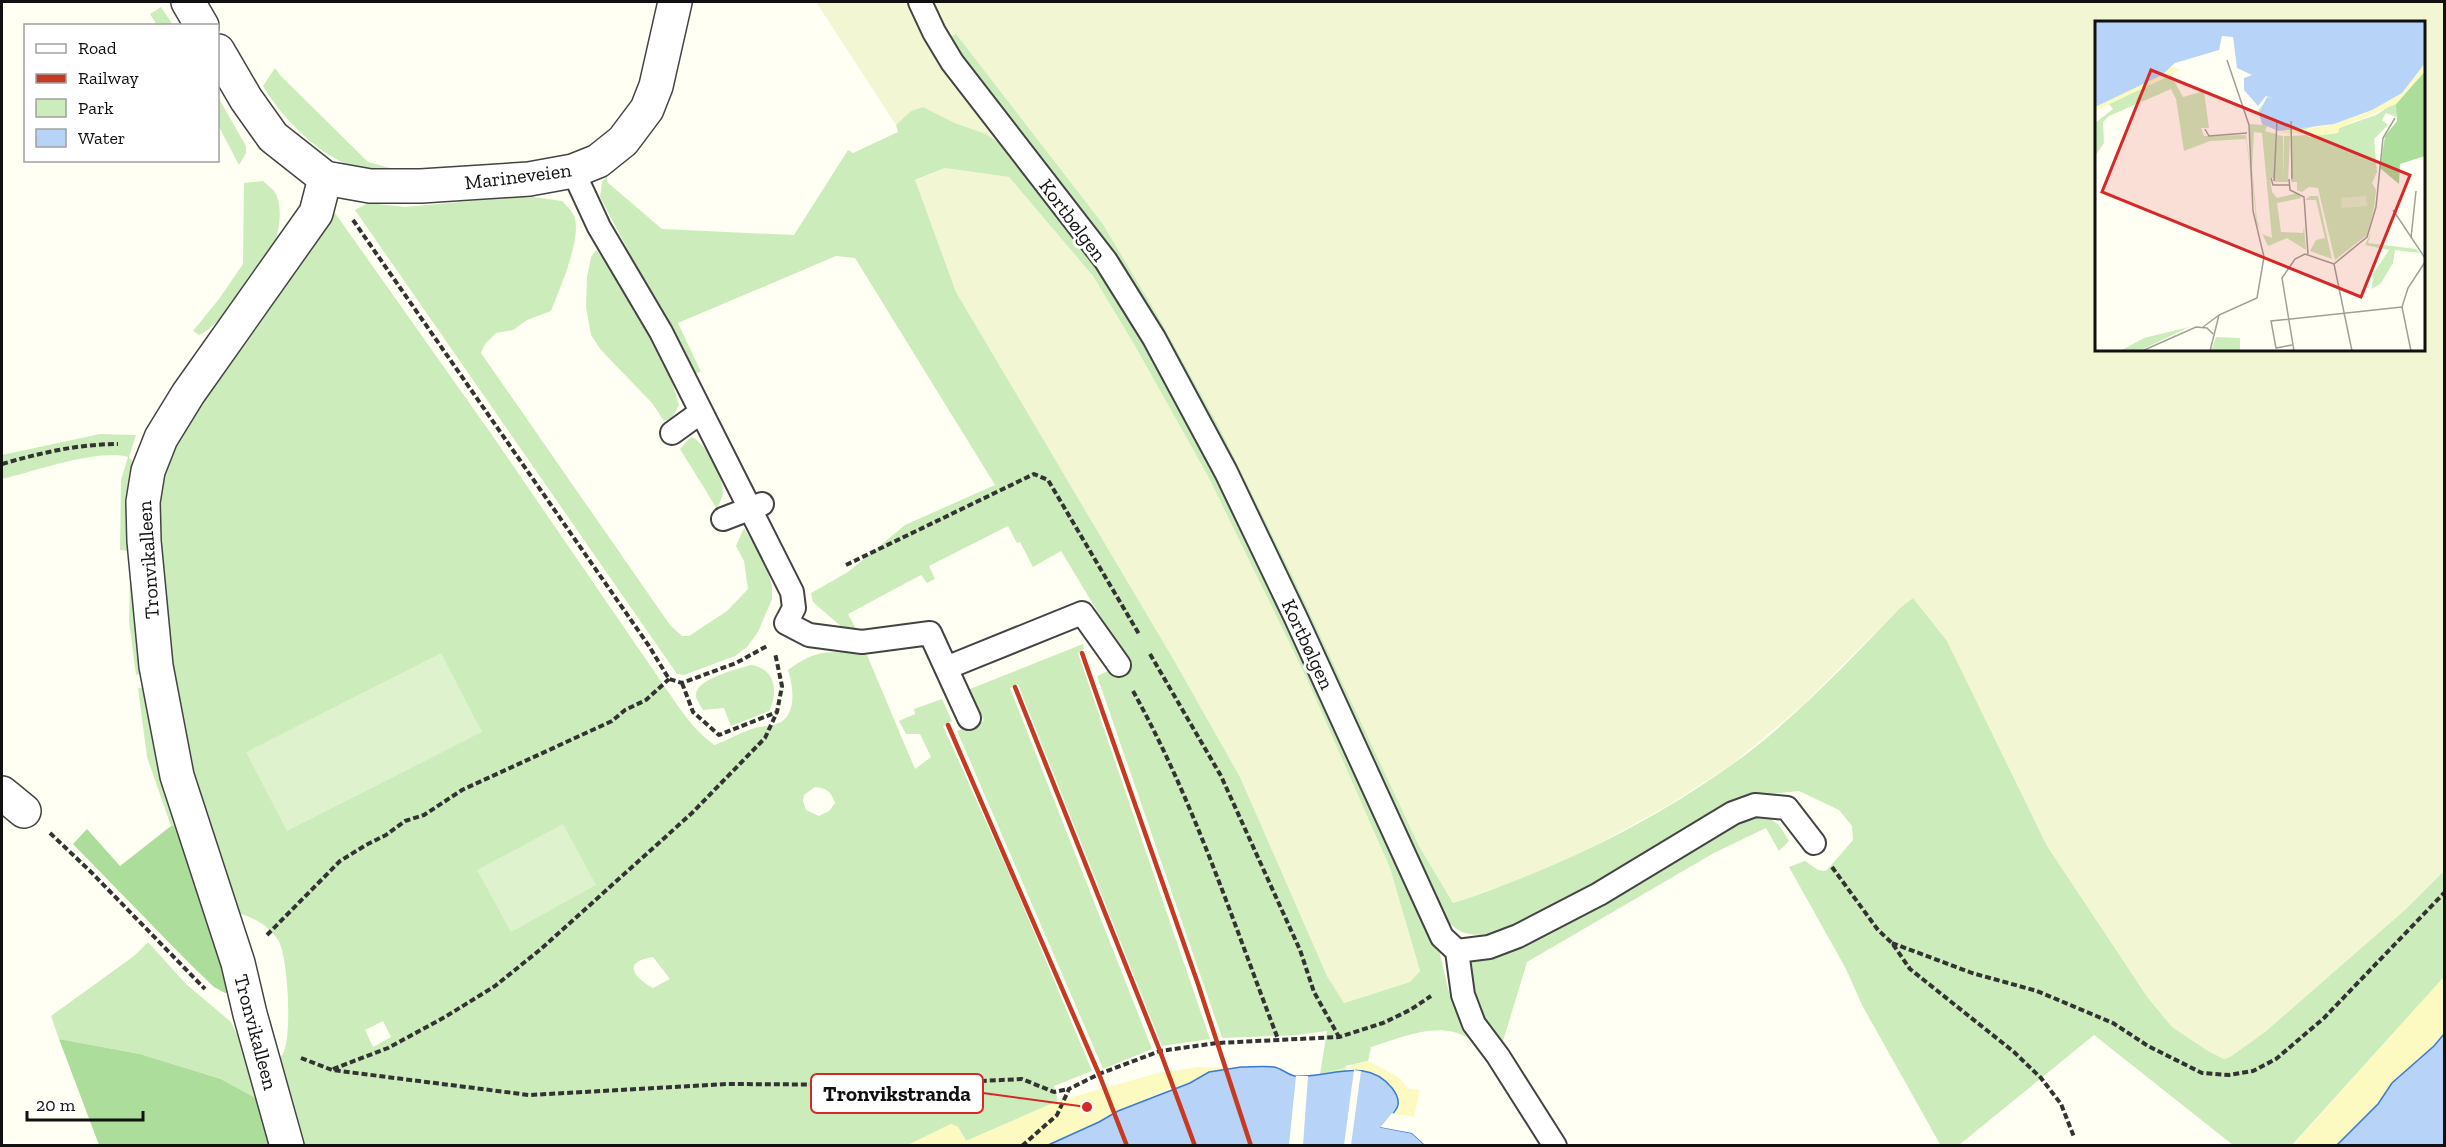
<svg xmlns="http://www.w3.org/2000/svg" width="2446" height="1147" viewBox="0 0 2446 1147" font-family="'Zilla Slab',serif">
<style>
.farmland{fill:#f3f6d3;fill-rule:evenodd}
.green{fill:#ccecbc;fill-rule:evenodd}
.forest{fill:#acdd9b}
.sand{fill:#fcfac0}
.pitch{fill:#dff2ce}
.water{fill:#b7d4f8;stroke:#3c7ad1;stroke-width:1.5}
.pier{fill:#fffff4}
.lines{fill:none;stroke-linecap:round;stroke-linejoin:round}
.lane-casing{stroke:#444;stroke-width:26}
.street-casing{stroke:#444;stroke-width:36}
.path{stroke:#333;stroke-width:4;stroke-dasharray:6 3;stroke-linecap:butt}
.lane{stroke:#fff;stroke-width:22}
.street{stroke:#fff;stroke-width:33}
.rail{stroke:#c63a24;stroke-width:4.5}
.labels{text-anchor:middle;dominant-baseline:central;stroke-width:6;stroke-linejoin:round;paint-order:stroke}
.street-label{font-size:20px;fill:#111;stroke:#fff}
.inset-road{fill:none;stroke:#a0a099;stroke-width:1.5}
.view{fill:#d62828;fill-opacity:0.15;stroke:#d62828;stroke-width:3}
.inset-edge{fill:none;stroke:#111;stroke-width:3}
.leader{fill:none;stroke:#d62828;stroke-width:2}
.callout-dot{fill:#d62828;stroke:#fff;stroke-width:2}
.callout{fill:#fff;stroke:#d62828;stroke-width:2}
.callout-label{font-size:21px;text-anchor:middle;font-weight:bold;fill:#111}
</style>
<rect width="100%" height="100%" fill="#fffff4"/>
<path class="farmland" d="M816,2H2444V871L2406,909L2265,1032L2230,1057L2224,1059L2208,1051L2172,1027L2148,998L2047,846L1947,641L1913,598L1900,608L1803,705L1731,765L1667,806L1576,856L1524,878L1453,903L1419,846L1291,573L1220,429L1159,318L942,66L1001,144L986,134L955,123L923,107L911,111L896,125ZM2096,22H2424V350H2096Z
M945,168L1009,177L1093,276L1134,344L1209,478L1307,679L1390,868L1420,971L1410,982L1343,1003L1327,976L1240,777L1175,662L956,292L915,181Z"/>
<path class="green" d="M161,7L173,25H157L150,14Z
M956,34L1102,223L1159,318L1220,429L1291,573L1419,846L1453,903C1551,871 1646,826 1730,766C1792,722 1848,662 1900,608L1913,598L1947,641L2047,846L2148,998L2172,1027L2208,1051L2224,1059L2230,1057L2265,1032L2406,909L2444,871V977L2292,1145H2233L2094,1035L1959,1145L1941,1146L1862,1005L1846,969L1789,867L1805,861L1818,870L1826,871L1853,840L1852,826L1839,810L1799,791L1761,795L1528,921C1508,928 1479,942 1458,930C1453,927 1448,921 1443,917L1210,421L947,39Z
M275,68L280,75L368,162L409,173C397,172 384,173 371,171C329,166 284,122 263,86Z
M218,97L246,146V153L239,165L218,125Z
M923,107L955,123L986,134L1001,144L1042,192L1117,294L1202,445L1431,932L1440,954L1450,997L1468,1038C1438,1020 1401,1038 1371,1047L1368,1061L1345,1066L1398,1108L1381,1126L1425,1145H1046L1241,1067H1275L1292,1076L1320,1074L1327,1031L1297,1035L1222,1038L1097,676L1128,662L1061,551L1033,567L1020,542L1017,543L1008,526L929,566L935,579L927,583L921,575L848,614L858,633L851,635L813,602L811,593L848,572L905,525L995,485L855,258L836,256L678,323L701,372L693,374L600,197L602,182L607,176V182L662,229L794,235L848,150L853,153L898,132L896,125L911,111ZM945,168L1009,177L1093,276L1134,344L1209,478L1307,679L1390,868L1420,971L1410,982L1344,1003L1327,976L1240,777L1175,662L956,292L915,180Z
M263,181C266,184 271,187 274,191C284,205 279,231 274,246C258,269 223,325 199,335L193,331L219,299L243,264L244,183Z
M527,196L562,201C566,205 572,211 574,216C583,237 559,290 551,311L527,320L513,330L496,333L485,344L481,353L670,625L682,636H689L727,611L748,589L744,561L736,546L744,528L766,566L772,586V599L758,632L747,647L735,656L684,675L677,674L355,210L368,203L405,207Z
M335,213L492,435L680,709C690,723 700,734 714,745C727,741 737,734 749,730C758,726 772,727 781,722C797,712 793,685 788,670C820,647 829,652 867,655L915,769L931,757L920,734H906L899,721L915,714L914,709L942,699L952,721L943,726L1010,875L1092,1071L1054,1086L1058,1101L966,1141L958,1127L951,1124L906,1146L301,1145L276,1062C279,1059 283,1055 284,1051C292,1033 288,955 278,940C267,923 250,916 231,911L184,761L151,522L172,439L306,249ZM815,787C827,788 831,792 835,803L829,811L819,816L806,810L803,801L804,795ZM653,957L670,979L653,988C633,977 622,962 653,957ZM383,1021L391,1037L373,1047L365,1030Z
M596,250L611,268L666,362L679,405L672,418L664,421L652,403L601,350L591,335L586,307L587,277L591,257Z
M100,434L136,435L129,457L133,462L130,551L120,550L121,480L128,457C99,448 33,472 2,479V455Z
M691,437C705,441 723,476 723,492C723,497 719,504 717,509L680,449Z
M130,579L139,588L145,672L136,675L129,621Z
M1083,644L1084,649L1078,653L1210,1039L1162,1046L1018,684L1010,688L1152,1049L1103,1069L957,731L984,721L970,689Z
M751,665C775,668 779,692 769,711L731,726L724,708L703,710C701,706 697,701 696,697C693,679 738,669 751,665Z
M151,687L181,824L171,826L147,757L138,688Z
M1768,817L1779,825L1789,841L1779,851L1766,828L1714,853L1527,962L1500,1051L1473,1006L1468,966L1476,955L1729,828L1752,819Z
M148,942L186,984L231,1022L250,1061L263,1102L221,1079L140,1054L59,1039L51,1016L134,956Z"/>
<path class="forest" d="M181,824L229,991L225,993L214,987L189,963L73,844L87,829L120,866L171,826Z
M59,1039L140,1054L221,1079L263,1102L277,1145H99Z"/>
<path class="sand" d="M2444,977V1034L2434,1046L2392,1083L2378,1104L2337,1145L2292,1146Z
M1368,1061L1398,1077L1409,1089L1420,1090L1414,1117L1392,1113L1398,1108L1345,1069L1330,1072Z
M1197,1067L1238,1068L1196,1078L1190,1083L1176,1086L1118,1111L1099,1122L1046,1145L906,1146L951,1124L958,1127L966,1141L1058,1101L1154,1074Z"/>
<path class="pitch" d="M441,653L482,732L287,831L246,752Z
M563,824L596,885L511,932L477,870Z"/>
<path class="water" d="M2444,1034V1145H2337L2378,1104L2392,1083L2434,1046Z
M1241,1067C1252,1067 1263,1066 1274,1067C1281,1068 1288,1075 1295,1076C1329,1079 1365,1055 1392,1088C1396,1093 1399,1099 1398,1105C1397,1112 1385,1121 1381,1127L1412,1133L1425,1145L1046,1146L1099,1122L1118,1111L1190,1083L1209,1072Z"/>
<path class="pier" d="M1354,1070L1361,1071L1351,1145H1344Z
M1296,1076H1308L1303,1145H1289Z
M1392,1113L1396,1114L1386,1125L1413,1130L1428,1146L1425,1145L1412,1133L1380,1127Z"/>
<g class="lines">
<defs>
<path id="lane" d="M920,2L934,32L952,62L1106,261L1154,338L1226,472L1295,616L1442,937L1457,951L1489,947L1518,936L1599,894L1733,813L1755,805L1787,808L1814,843
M573,171L599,227L661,332L792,592L794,608L786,623L809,635L862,642L930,633L969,718
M672,433L701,412
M723,519L762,504
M946,668L1082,613L1119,665
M1457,951L1463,995L1474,1024L1498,1056L1555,1146"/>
<path id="street" d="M188,2L202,26
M218,51L246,99L273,137L325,178L316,213L188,394L161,438L148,471L143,502L144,541L156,666L177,776L238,963L250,1014L287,1146
M325,178L370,186H421L529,179L573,171L598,161L623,141L647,109L656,86L675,2
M2,793L24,811"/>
</defs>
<use href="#lane" class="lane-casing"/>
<use href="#street" class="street-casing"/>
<path class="path" d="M353,220L649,646L669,679L682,683L736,663L767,646
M2,464C40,453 78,444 118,444
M846,565L1034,474L1048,480L1139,634
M1150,654L1221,776L1300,950L1314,992L1339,1037
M682,683L693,712L719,735L777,712L782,686L775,653
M1133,691C1194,801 1233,922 1278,1039
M50,833L90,871L205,989
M1832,867L1878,930L1892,943L1910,969L2014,1052L2041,1078L2061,1104L2074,1137
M267,935L340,861L366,845L386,835L405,821L424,815L462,790L612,721L625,710L646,700L669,679
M1892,943L1972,973L2037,991L2113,1023L2148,1046L2202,1073L2229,1075L2253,1071L2276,1059L2324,1018L2444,893
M301,1058L332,1070L529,1095L727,1084L899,1085L1022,1079L1054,1092L1069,1089
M333,1069L388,1048L445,1017L495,986L541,949L692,813L765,738L777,712
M1022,1146L1057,1115L1069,1089L1099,1074L1160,1051L1217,1043L1339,1037L1383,1023L1410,1010L1431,996"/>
<use href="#lane" class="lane"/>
<use href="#street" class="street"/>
<path class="rail" d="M1082,653L1198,984L1251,1146
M1015,687L1160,1051L1195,1146
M948,725L1099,1074L1127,1146"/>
</g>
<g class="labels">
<g class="street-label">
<text transform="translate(518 176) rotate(-7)">Marineveien</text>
<text transform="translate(1073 220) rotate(53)">Kortbølgen</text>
<text transform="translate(148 560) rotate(-94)">Tronvikalleen</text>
<text transform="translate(1308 644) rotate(65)">Kortbølgen</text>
<text transform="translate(256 1032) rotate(75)">Tronvikalleen</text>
</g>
</g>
<g transform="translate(2095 21)">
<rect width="330" height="330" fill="#fffff4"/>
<path d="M330,30V42L308,71L277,89L207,109L184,110L172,105L170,110L181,113L179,157H175L177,171L182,177L203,172L206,177L182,182L186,211L208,212L209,206L211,229L192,217L173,225L161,200L154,115L155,103L168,104L163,90L168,83L176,90L187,91L245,93L265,89L300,67ZM159,111L167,112L177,217L167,213L162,199L157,147ZM76,54L88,76L109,70L114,107H106L109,115L151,114L166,231L151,118L115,120L89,130L81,78L76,68L14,95L8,101L9,122L0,135V102L18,88L14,83ZM299,82L303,85L301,96L291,92L287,99L293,104L279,118L282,151L277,162L281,169L279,187L272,214L240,239L223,167L214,166L207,171L202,169V161H196V115L243,112L244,107L281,94ZM182,114L188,115V159L189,115H195L193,161H179ZM215,175H223L237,238L215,230L221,219L230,217L221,179H210ZM276,212L273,222L321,228L325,232L300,229L298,242L286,262L277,268L278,253L294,229L270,224ZM94,306L44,330H25L49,317ZM121,316L145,317V330H116Z" fill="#ccecbc" fill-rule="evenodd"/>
<path d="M330,50V135L305,143L304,163L285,147L290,115L302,100L301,83Z" fill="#acdd9b"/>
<path d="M330,42V50L301,83L244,107L243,112L213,116L212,113L190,112L181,109H207L239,103L277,89L307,72ZM78,45L85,49L0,90V86Z" fill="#fcfac0"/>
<path d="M271,175L272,185L247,187L246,177Z" fill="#dff2ce"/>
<path d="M0,0H330V42L307,72L277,89L239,103L184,110L167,103L164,92L172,76L179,78L171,75L163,85L149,69V57L157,54L142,47L138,16L127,15L124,29L80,42L67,54L0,86Z" fill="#b7d4f8"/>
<path class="inset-road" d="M196,100L197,158M110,108L114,115L152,112M176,157L178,164H194M194,158L195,169L209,176L213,233M179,160L182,100M298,189L330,237M316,217L321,170M108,306L124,294M197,324L181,327L176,300L307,286M47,330L101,306L112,307L118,313M115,330L124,294L162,277L169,236L158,190L154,104L132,39M199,330L187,257L200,238L210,233L239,243M257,330L239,243L272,216L281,186L288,117L300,97M316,330L307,286L313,267L330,241"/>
<path class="view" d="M56,49L315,154L266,276L7,171Z"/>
<rect width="330" height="330" class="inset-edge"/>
</g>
<path class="leader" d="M1087 1107L983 1093"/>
<circle class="callout-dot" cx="1087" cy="1107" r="6"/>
<rect class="callout" x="811" y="1074" width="172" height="39" rx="6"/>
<g class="callout-label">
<text x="897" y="1101">Tronvikstranda</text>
</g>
<rect width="2446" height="1147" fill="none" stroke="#111111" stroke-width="6"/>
<rect x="24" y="24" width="195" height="138" fill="#ffffff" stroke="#a0a0a0" stroke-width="1.5"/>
<rect x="36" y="44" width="30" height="9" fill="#ffffff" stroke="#a0a0a0" stroke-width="1.5"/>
<text x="78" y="54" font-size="18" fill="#111111">Road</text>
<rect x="36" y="74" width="30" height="9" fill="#c63a24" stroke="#a0a0a0" stroke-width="1.5"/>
<text x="78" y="84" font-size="18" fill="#111111">Railway</text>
<rect x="36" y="99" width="30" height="18" fill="#ccecbc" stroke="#a0a0a0" stroke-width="1.5"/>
<text x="78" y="114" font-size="18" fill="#111111">Park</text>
<rect x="36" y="129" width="30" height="18" fill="#b7d4f8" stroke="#a0a0a0" stroke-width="1.5"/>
<text x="78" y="144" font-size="18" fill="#111111">Water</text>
<path d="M27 1111v9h116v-9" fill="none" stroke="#111111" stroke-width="3"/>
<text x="36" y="1111" font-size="18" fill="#111111" stroke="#ffffff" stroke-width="4.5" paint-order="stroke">20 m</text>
</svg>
